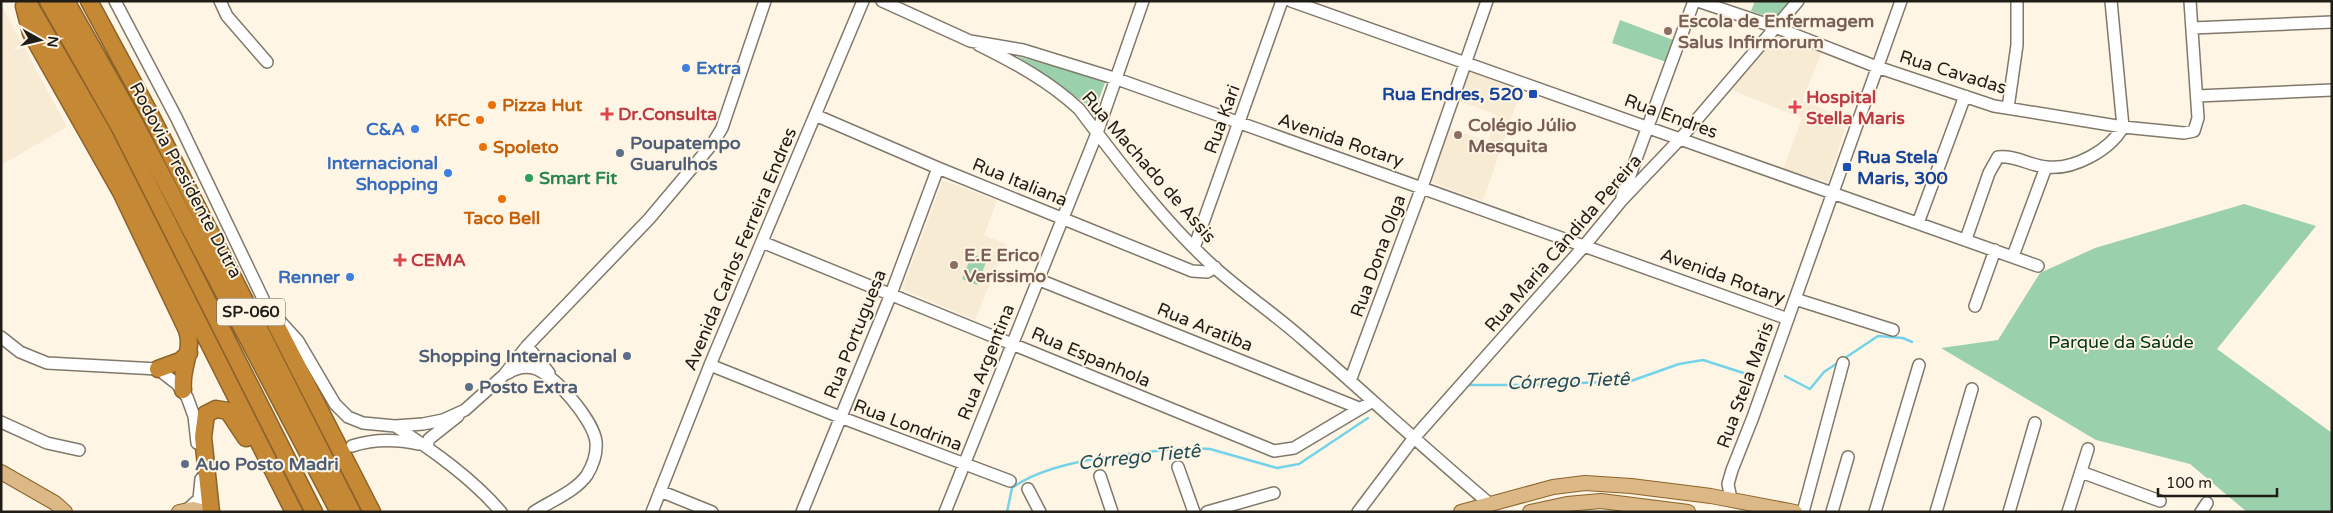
<svg xmlns="http://www.w3.org/2000/svg" width="2333" height="513" viewBox="0 0 2333 513" font-family="'Varela Round',sans-serif">
<style>
.built{fill:#f8ebd4}
.green{fill:#9bd0ac}
.lines{fill:none;stroke-linecap:round;stroke-linejoin:round}
.stream{stroke:#74d3e8;stroke-width:2.5}
.minor-casing{stroke:#80796b;stroke-width:14}
.major-casing{stroke:#8b632a;stroke-width:16}
.highway-casing{stroke:#8b632a;stroke-width:19}
.minor{stroke:#fff;stroke-width:11}
.major{stroke:#dcb886;stroke-width:14}
.highway{stroke:#c58835;stroke-width:16}
.education-dot{fill:#8d6e63;stroke:#fef5e5;stroke-width:2}
.shop-dot{fill:#3f7fe0;stroke:#fef5e5;stroke-width:2}
.transit-dot{fill:#1a4fb4;stroke:#fef5e5;stroke-width:2}
.food-dot{fill:#e8710a;stroke:#fef5e5;stroke-width:2}
.health-dot{fill:#e0444e;stroke:#fef5e5;stroke-width:2}
.service-dot{fill:#5c6f8a;stroke:#fef5e5;stroke-width:2}
.leisure-dot{fill:#2e9e5b;stroke:#fef5e5;stroke-width:2}
.labels{text-anchor:middle;dominant-baseline:central;stroke-width:4;stroke-linejoin:round;paint-order:stroke}
.shield{fill:#fef5e5;stroke:#635e55;stroke-width:1}
.shield-label{font-size:16px;font-weight:bold;fill:#201d17}
.education-label{font-size:18px;font-weight:bold;fill:#785e54;stroke:#fef5e5;text-anchor:start}
.shop-label{font-size:18px;font-weight:bold;fill:#366cbe;stroke:#fef5e5;text-anchor:end}
.street-label{font-size:18px;fill:#201d17;stroke:#fef5e5}
.transit-label{font-size:18px;font-weight:bold;fill:#164399;stroke:#fef5e5;text-anchor:end}
.health-label{font-size:18px;font-weight:bold;fill:#be3a42;stroke:#fef5e5;text-anchor:start}
.food-label{font-size:18px;font-weight:bold;fill:#c56008;stroke:#fef5e5;text-anchor:start}
.service-label{font-size:18px;font-weight:bold;fill:#4e5e75;stroke:#fef5e5;text-anchor:start}
.leisure-label{font-size:18px;font-weight:bold;fill:#27864d;stroke:#fef5e5;text-anchor:start}
.park-label{font-size:18px;fill:#003519;stroke:#fef5e5}
.water-label{font-size:19px;font-style:italic;fill:#234e57;stroke:#fef5e5}
</style>
<rect width="100%" height="100%" fill="#fef5e5"/>
<path class="built" d="M1,4L67,127L1,165Z
M1775,29L1823,49L1802,101L1831,112L1827,122L1845,129L1828,182L1783,169L1802,118L1729,89Z
M1470,66L1523,84L1483,201L1431,182L1449,128L1488,142L1497,115L1457,100Z
M946,181L997,201L984,235L1006,244L975,320L902,289L942,182Z"/>
<path class="green" d="M1755,1H1790L1775,19L1751,11Z
M1620,20L1676,41L1669,63L1612,43Z
M1016,56L1106,80L1095,110Z
M2244,204L2316,226L2217,349L2332,433V512H2247L2190,464L2096,440L1941,348L1998,340L2040,273L2095,248Z
M972,254L987,260L977,285L962,279Z"/>
<g class="lines">
<path class="stream" d="M1785,376L1810,389L1824,372L1878,336L1903,338L1912,342
M1467,385H1529L1631,381L1679,364L1703,360L1753,376
M1007,512L1012,488C1052,458 1138,453 1188,448L1210,449L1277,468L1299,464L1368,418"/>
<defs>
<path id="minor" d="M115,1L177,119L267,307L298,341L335,404L348,417L363,423L395,426L423,424L443,420L465,410L504,375L527,346L649,219L713,143L722,128L765,1
M220,1L227,16L267,62
M882,1L970,41L1023,50L1117,79L1788,319
M1291,1L2038,266
M1698,1L1775,27L1877,67L1994,106L2123,127L2184,133L2194,131L2198,118L2190,1
M2192,28L2332,22
M979,45C1015,63 1049,81 1079,109C1119,162 1165,223 1214,267C1243,293 1276,315 1305,341C1367,395 1427,451 1490,504
M2197,96L2332,90
M2008,108L2017,45V1
M815,115L938,168L1192,271L1207,272L1215,267
M1622,197L1694,1
M1918,223L1965,96
M1966,239L1989,173L1998,157C2016,155 2030,166 2047,167C2074,170 2110,150 2123,127L2111,1
M762,242L1274,451L1294,448L1373,401
M1194,248L1282,1
M2013,256L2046,167
M1037,279L1359,408
M1795,299L1893,330
M1975,306L1995,250
M1,337L20,352L47,363L158,369L177,384L187,397L194,416L197,443
M527,346L549,373
M710,365L840,417L1010,481
M508,373C516,368 524,366 533,368C554,373 594,421 596,442C597,453 593,465 587,475C576,491 551,501 534,512
M1350,381L1422,187L1487,1
M1,422L47,443L79,450
M395,426C432,450 472,478 501,512
M352,446C374,439 395,439 418,444
M427,446L429,439L458,416
M1178,467L1194,512
M2081,472L2160,501
M1100,476L1112,512
M1028,489L1040,512
M660,491L712,512
M1731,499L1728,484L1732,470L1753,417L1901,1
M188,509L199,499L201,479
M652,512L710,365L863,1
M802,512L891,294L938,168
M945,512L1097,133L1143,1
M1207,512L1274,493
M1358,512L1413,439L1585,245L1621,201L1681,138L1798,1
M1803,512L1843,363
M1832,512L1848,457
M1875,512L1919,365
M1936,512L1972,389
M2009,512L2035,423
M2068,512L2088,449
M2201,512L2207,503"/>
<path id="major" d="M1,472L55,503L65,512
M179,512L193,509L203,512
M1461,512L1553,487L1585,483L1631,486L1711,496L1795,512
M1530,512L1567,504L1601,501L1688,512"/>
<path id="highway" d="M27,1L104,135L294,512
M48,1L120,128L314,512
M66,1L133,120L339,512
M89,1L149,112L352,512
M24,6L31,33L121,192L187,330C194,351 180,368 183,390
M267,307L372,512
M158,369L180,361L189,353
M211,512L203,437L206,414L216,409L228,411L246,438"/>
</defs>
<use href="#minor" class="minor-casing"/>
<use href="#major" class="major-casing"/>
<use href="#highway" class="highway-casing"/>
<use href="#minor" class="minor"/>
<use href="#major" class="major"/>
<use href="#highway" class="highway"/>
</g>
<g class="education-dot">
<circle cx="1668" cy="31" r="5"/>
<circle cx="1458" cy="135" r="5"/>
<circle cx="954" cy="265" r="5"/>
</g>
<g class="shop-dot">
<circle cx="686" cy="68" r="5"/>
<circle cx="415" cy="129" r="5"/>
<circle cx="448" cy="173" r="5"/>
<circle cx="350" cy="277" r="5"/>
</g>
<g class="transit-dot">
<rect x="1528" y="89" width="10" height="10" rx="2.5"/>
<rect x="1842" y="162" width="10" height="10" rx="2.5"/>
</g>
<g class="food-dot">
<circle cx="492" cy="105" r="5"/>
<circle cx="480" cy="120" r="5"/>
<circle cx="483" cy="147" r="5"/>
<circle cx="502" cy="199" r="5"/>
</g>
<g class="health-dot">
<path d="M1792.5 99.5h5v5h5v5h-5v5h-5v-5h-5v-5h5z"/>
<path d="M604.5 106.5h5v5h5v5h-5v5h-5v-5h-5v-5h5z"/>
<path d="M397.5 252.5h5v5h5v5h-5v5h-5v-5h-5v-5h5z"/>
</g>
<g class="service-dot">
<circle cx="620" cy="153" r="5"/>
<circle cx="627" cy="356" r="5"/>
<circle cx="469" cy="387" r="5"/>
<circle cx="185" cy="464" r="5"/>
</g>
<circle class="leisure-dot" cx="529" cy="178" r="5"/>
<g class="labels">
<rect class="shield" x="217" y="298.5" width="68" height="27" rx="4"/>
<g class="shield-label">
<text x="251" y="312">SP-060</text>
</g>
<g class="education-label">
<text x="1678" y="21">Escola de Enfermagem<tspan x="1678" dy="21">Salus Infirmorum</tspan></text>
<text x="1468" y="125">Colégio Júlio<tspan x="1468" dy="21">Mesquita</tspan></text>
<text x="964" y="255">E.E Erico<tspan x="964" dy="21">Verissimo</tspan></text>
</g>
<g class="shop-label">
<text x="696" y="68" text-anchor="start">Extra</text>
<text x="405" y="129">C&amp;A</text>
<text x="438" y="163">Internacional<tspan x="438" dy="21">Shopping</tspan></text>
<text x="340" y="277">Renner</text>
</g>
<g class="street-label">
<text transform="translate(1953 72) rotate(17)">Rua Cavadas</text>
<text transform="translate(1671 116) rotate(20)">Rua Endres</text>
<text transform="translate(1222 119) rotate(-70)">Rua Kari</text>
<text transform="translate(1341 140) rotate(19)">Avenida Rotary</text>
<text transform="translate(1149 167) rotate(49)">Rua Machado de Assis</text>
<text transform="translate(186 180) rotate(62)">Rodovia Presidente Dutra</text>
<text transform="translate(1020 182) rotate(22)">Rua Italiana</text>
<text transform="translate(1563 243) rotate(-49)">Rua Maria Cândida Pereira</text>
<text transform="translate(740 249) rotate(-67)">Avenida Carlos Ferreira Endres</text>
<text transform="translate(1378 256) rotate(-70)">Rua Dona Olga</text>
<text transform="translate(1723 276) rotate(20)">Avenida Rotary</text>
<text transform="translate(1205 327) rotate(22)">Rua Aratiba</text>
<text transform="translate(855 334) rotate(-68)">Rua Portuguesa</text>
<text transform="translate(1091 357) rotate(23)">Rua Espanhola</text>
<text transform="translate(986 362) rotate(-68)">Rua Argentina</text>
<text transform="translate(1745 385) rotate(-70)">Rua Stela Maris</text>
<text transform="translate(908 425) rotate(21)">Rua Londrina</text>
</g>
<g class="transit-label">
<text x="1523" y="94">Rua Endres, 520</text>
<text x="1857" y="157" text-anchor="start">Rua Stela<tspan x="1857" dy="21">Maris, 300</tspan></text>
</g>
<g class="health-label">
<text x="1806" y="97">Hospital<tspan x="1806" dy="21">Stella Maris</tspan></text>
<text x="618" y="114">Dr.Consulta</text>
<text x="411" y="260">CEMA</text>
</g>
<g class="food-label">
<text x="502" y="105">Pizza Hut</text>
<text x="470" y="120" text-anchor="end">KFC</text>
<text x="493" y="147">Spoleto</text>
<text x="502" y="218" text-anchor="middle">Taco Bell</text>
</g>
<g class="service-label">
<text x="630" y="143">Poupatempo<tspan x="630" dy="21">Guarulhos</tspan></text>
<text x="617" y="356" text-anchor="end">Shopping Internacional</text>
<text x="479" y="387">Posto Extra</text>
<text x="195" y="464">Auo Posto Madri</text>
</g>
<g class="leisure-label">
<text x="539" y="178">Smart Fit</text>
</g>
<g class="park-label">
<text x="2121" y="342">Parque da Saúde</text>
</g>
<g class="water-label">
<text transform="translate(1568 381) rotate(-2)">Córrego Tietê</text>
<text transform="translate(1139 457) rotate(-6)">Córrego Tietê</text>
</g>
</g>
<rect width="2333" height="513" fill="none" stroke="#201d17" stroke-width="5"/>
<g transform="translate(40 40) rotate(98)" stroke="#fef5e5" stroke-width="4" paint-order="stroke">
<path d="M0-4L9 19L0 12L-9 19Z" fill="#201d17"/>
<text y="-8" font-size="14" font-weight="bold" text-anchor="middle" fill="#201d17">N</text>
</g>
<path d="M2158 488v8h119v-8" fill="none" stroke="#201d17" stroke-width="2.5"/>
<text x="2166" y="488" font-size="15" fill="#201d17" stroke="#fef5e5" stroke-width="4" paint-order="stroke">100 m</text>
</svg>
